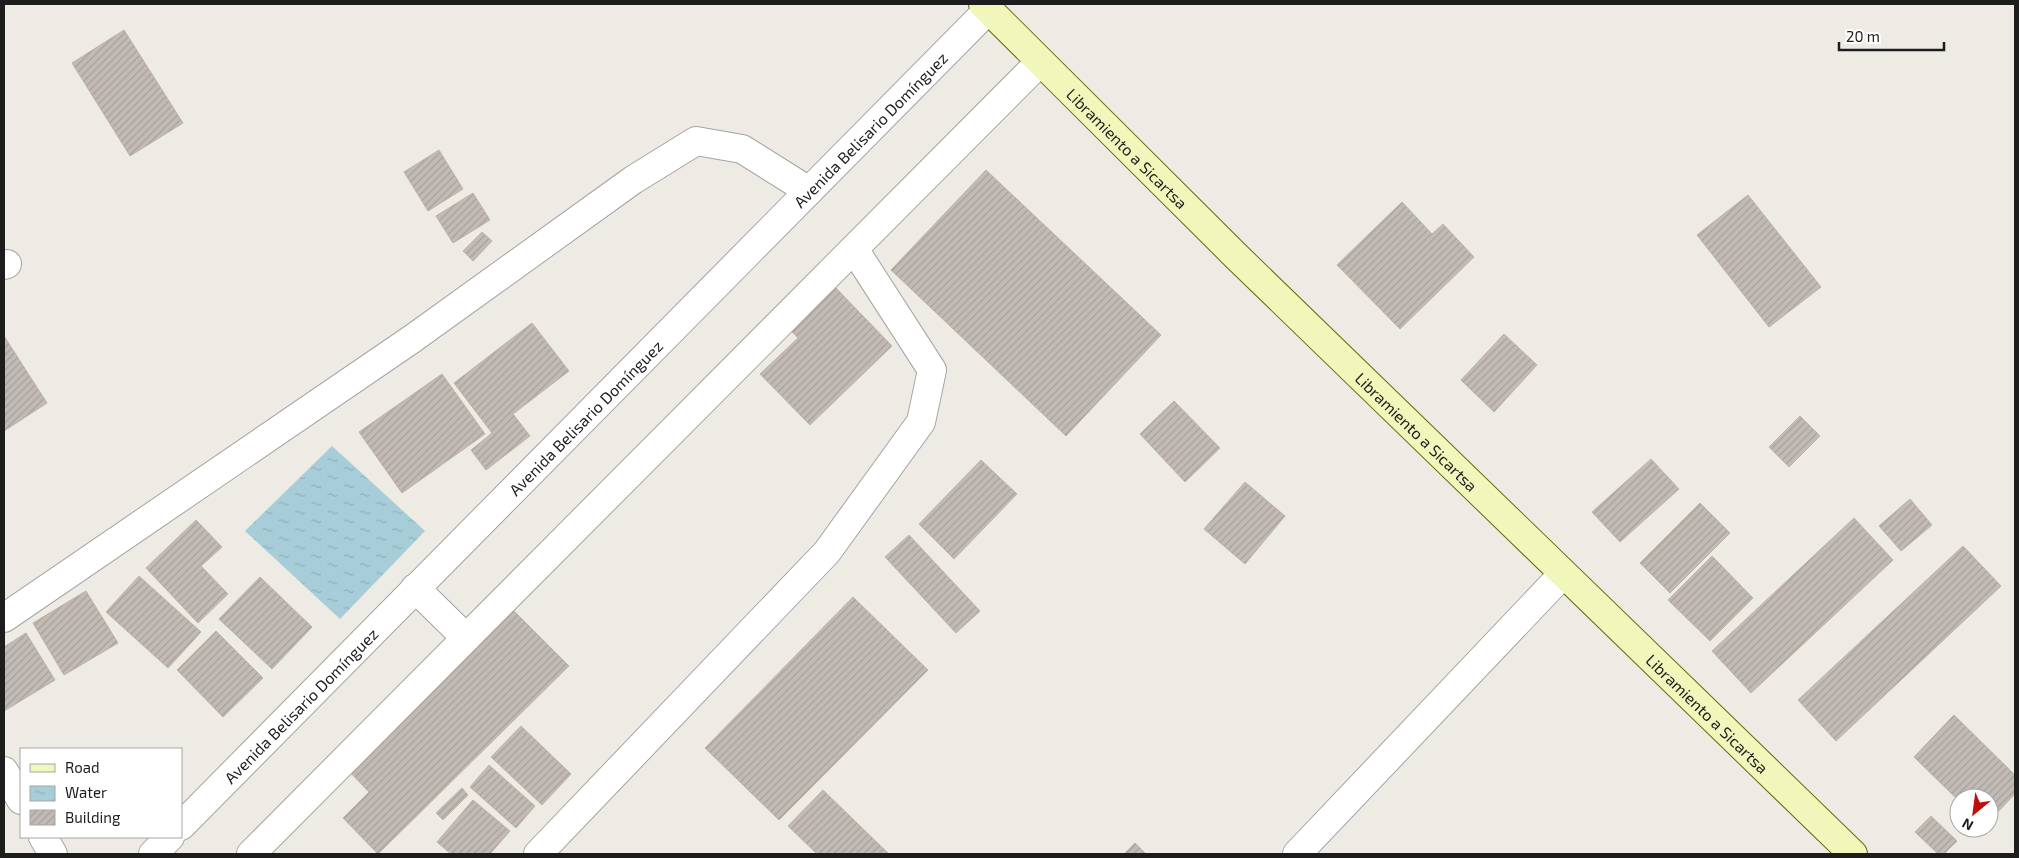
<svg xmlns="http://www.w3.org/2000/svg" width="2019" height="858" viewBox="0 0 2019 858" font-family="'Exo 2',sans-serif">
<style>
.water{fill:url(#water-ripples)}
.building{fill:url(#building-hatch);stroke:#bfb2a7}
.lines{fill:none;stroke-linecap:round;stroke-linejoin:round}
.minor-casing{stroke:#a4a4a4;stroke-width:30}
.tertiary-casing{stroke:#a4a4a4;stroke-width:30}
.secondary-casing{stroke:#616e0b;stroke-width:30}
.minor{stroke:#fff;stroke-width:28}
.tertiary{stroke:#fff;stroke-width:28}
.secondary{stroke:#f1f6ba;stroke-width:28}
.labels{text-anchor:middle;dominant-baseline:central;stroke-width:4.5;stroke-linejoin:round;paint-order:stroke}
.street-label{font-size:16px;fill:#1d1d1d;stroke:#fff}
</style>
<defs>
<pattern id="water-ripples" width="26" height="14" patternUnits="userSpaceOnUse" patternTransform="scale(1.25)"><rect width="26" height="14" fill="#a7cdd9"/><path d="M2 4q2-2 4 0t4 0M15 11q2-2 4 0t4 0" fill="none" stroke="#8fb0ba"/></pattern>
<pattern id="building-hatch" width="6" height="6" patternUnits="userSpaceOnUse" patternTransform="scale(1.25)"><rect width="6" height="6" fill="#c2bab4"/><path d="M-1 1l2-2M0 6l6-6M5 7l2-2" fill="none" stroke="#a69f9a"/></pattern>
</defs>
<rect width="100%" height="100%" fill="#eeebe4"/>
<path class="water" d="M332,446L425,531L340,619L245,531Z"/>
<path class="building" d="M124,30L183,123L130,156L72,63Z
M439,150L463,189L428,211L404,172Z
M986,170L1161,335L1066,436L891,270Z
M473,193L490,220L453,243L436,216Z
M1748,195L1821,287L1769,327L1697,235Z
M1402,202L1432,234L1443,224L1474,257L1400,329L1337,265Z
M482,232L492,241L473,261L463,251Z
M834,286L892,346L810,425L760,374L798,338L789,329Z
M532,323L569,371L513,414L530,436L486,470L471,450L492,433L454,383Z
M1504,334L1537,365L1494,412L1461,380Z
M4,336L47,403L4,431Z
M442,374L485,434L402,493L359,432Z
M1174,401L1220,448L1185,482L1140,434Z
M1800,416L1820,436L1789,467L1769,447Z
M1651,459L1679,489L1620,542L1592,512Z
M981,460L1017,494L954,559L919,524Z
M1245,482L1285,516L1245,564L1204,529Z
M1910,499L1932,525L1901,551L1879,526Z
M1700,503L1730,533L1670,593L1640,563Z
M1854,518L1893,560L1751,693L1712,651Z
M196,520L222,547L201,566L228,594L198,623L146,568Z
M909,535L980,611L956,633L885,557Z
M1963,546L2001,586L1836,741L1798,700Z
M1712,556L1753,598L1710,641L1668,600Z
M139,576L201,632L168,668L106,612Z
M260,577L312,627L272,669L219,619Z
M86,591L118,643L64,675L33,623Z
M853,597L928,670L779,820L705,748Z
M510,607L569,666L378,854L343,818L369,792L346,768Z
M216,631L263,678L223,717L177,670Z
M26,633L55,680L4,711V647Z
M1954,715L2015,775V794L1989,821V798H1959V801L1914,757Z
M521,726L571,774L542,805L491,757Z
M489,765L535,806L516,828L470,787Z
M462,788L468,795L443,820L436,813Z
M823,790L889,854H817L788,826Z
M473,800L510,831L490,854H451L437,842Z
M1931,816L1957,841L1944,854H1938L1915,832Z
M1135,843L1146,854H1124Z"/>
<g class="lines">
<defs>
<path id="minor" d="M4,265L7,264
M4,618L412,339L633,180L696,141L742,149L809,191
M4,771L21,800
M43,837L53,854
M538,854L827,552L921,422L932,370L854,249
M1297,854L1563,574"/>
<g id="tertiary">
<path d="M415,588L466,638"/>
<path id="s1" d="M181,826L989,9"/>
<path d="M153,854L170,837"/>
<path d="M251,854L1040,62"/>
</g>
<g id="secondary">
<path id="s2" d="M983,4L1235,255L1853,854"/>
</g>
</defs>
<use href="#minor" class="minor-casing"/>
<use href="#tertiary" class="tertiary-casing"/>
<use href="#secondary" class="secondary-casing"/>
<use href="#minor" class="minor"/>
<use href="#tertiary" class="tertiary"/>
<use href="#secondary" class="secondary"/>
</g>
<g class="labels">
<g class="street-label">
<text stroke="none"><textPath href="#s1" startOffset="980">Avenida Belisario Domínguez</textPath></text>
<text stroke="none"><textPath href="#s2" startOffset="204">Libramiento a Sicartsa</textPath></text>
<text stroke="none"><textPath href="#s1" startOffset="575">Avenida Belisario Domínguez</textPath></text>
<text stroke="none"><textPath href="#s2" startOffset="609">Libramiento a Sicartsa</textPath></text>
<text stroke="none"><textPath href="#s1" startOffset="170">Avenida Belisario Domínguez</textPath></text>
<text stroke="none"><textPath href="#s2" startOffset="1014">Libramiento a Sicartsa</textPath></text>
</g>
</g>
<rect width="2019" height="858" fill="none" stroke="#1d1d1d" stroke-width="10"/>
<rect x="20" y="748" width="162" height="90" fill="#ffffff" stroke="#a5a5a5"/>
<rect x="30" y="764" width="25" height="8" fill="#f1f6ba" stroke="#a5a5a5"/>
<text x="65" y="773" font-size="15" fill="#1d1d1d">Road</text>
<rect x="30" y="786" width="25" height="15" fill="url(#water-ripples)" stroke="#a5a5a5"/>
<text x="65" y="798" font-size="15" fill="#1d1d1d">Water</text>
<rect x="30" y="810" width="25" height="15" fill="url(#building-hatch)" stroke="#a5a5a5"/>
<text x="65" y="823" font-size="15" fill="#1d1d1d">Building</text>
<g transform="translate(1974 813) rotate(209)"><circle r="24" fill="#ffffff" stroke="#a5a5a5"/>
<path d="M0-4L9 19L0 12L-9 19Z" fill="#bf0f0b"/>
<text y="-8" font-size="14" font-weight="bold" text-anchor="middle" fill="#1d1d1d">N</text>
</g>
<path d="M1839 42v8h105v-8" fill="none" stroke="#1d1d1d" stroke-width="2.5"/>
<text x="1846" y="42" font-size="15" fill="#1d1d1d" stroke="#ffffff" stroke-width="4" paint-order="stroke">20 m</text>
</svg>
